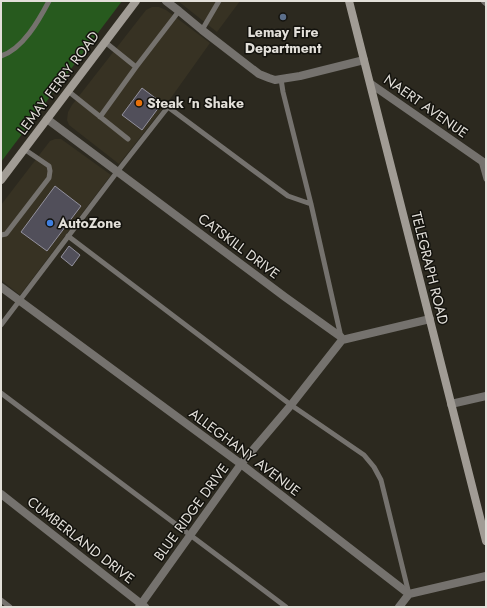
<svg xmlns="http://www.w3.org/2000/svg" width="487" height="608" viewBox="0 0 487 608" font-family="Jost,sans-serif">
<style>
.built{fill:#373223}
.green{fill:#275a1e}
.building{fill:#514f5a;stroke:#93919d}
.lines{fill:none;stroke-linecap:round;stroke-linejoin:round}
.lane{stroke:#75726e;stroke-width:5}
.street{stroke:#75726e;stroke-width:8}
.secondary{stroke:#a19c95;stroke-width:8}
.service-dot{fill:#5c6f8a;stroke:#13120d;stroke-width:1.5}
.food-dot{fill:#e8710a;stroke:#13120d;stroke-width:1.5}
.shop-dot{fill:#3f7fe0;stroke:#13120d;stroke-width:1.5}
.labels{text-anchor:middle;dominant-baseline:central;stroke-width:3;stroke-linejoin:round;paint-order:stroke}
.poi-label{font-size:14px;font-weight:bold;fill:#e2dfd9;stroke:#13120d;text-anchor:start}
.street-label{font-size:14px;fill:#e2dfd9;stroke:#13120d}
</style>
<rect width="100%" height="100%" fill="#2c291f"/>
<path class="built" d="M178,1H240L217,32Z
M152,7H159L166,10L210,43L168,102L119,164L69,125L67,120L68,112L72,105L146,10Z
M55,139H61L111,175L20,295L1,280V205L50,141Z"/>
<path class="green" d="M1,1H122L1,162Z"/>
<path class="building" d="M142,88L162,103L142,130L122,115Z
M55,186L81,206L47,251L21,232Z
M69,246L80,255L72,266L61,257Z"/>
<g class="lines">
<path class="lane" d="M202,30L219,1
M1,56C23,49 39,20 49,1
M136,67L179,11
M281,79L283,92L311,204L341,337
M68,91L128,139
M100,117L136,67L105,42
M481,161L486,179
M1,235L6,234L49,178L50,171L49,166L24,149
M68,236L291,405L364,455L374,467L381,480L409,594
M1,325L117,172L168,107L288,196L311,204
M1,393L286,607
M1,600L10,607"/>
<path class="street" d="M166,1L179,11L202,30L259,74L269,78L275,80L281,79L300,76L364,60
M485,1L486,2
M371,84L486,164
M47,119L285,297L341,337L342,340
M1,287L241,464L409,594L486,576
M342,340L430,319
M451,404L486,396
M1,494L145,607
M139,607L241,464L291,405L342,340
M399,607L409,594"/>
<path class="secondary" d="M349,1L486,541
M1,180L136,1"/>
</g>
<circle class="service-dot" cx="283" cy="17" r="4"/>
<circle class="food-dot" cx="139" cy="103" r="4"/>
<circle class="shop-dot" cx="50" cy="223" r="4"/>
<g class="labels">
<g class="poi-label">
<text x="283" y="32" text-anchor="middle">Lemay Fire<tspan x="283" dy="16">Department</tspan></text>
<text x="147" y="103">Steak 'n Shake</text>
<text x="58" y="223">AutoZone</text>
</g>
<g class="street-label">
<text transform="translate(58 83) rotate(-53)">LEMAY FERRY ROAD</text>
<text transform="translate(426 106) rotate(35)">NAERT AVENUE</text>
<text transform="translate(239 246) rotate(37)">CATSKILL DRIVE</text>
<text transform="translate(430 268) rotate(76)">TELEGRAPH ROAD</text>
<text transform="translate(245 452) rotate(37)">ALLEGHANY AVENUE</text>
<text transform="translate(191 512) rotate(-54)">BLUE RIDGE DRIVE</text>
<text transform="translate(81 540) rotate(38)">CUMBERLAND DRIVE</text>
</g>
</g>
<rect width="487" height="608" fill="none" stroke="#e2dfd9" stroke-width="4"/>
</svg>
